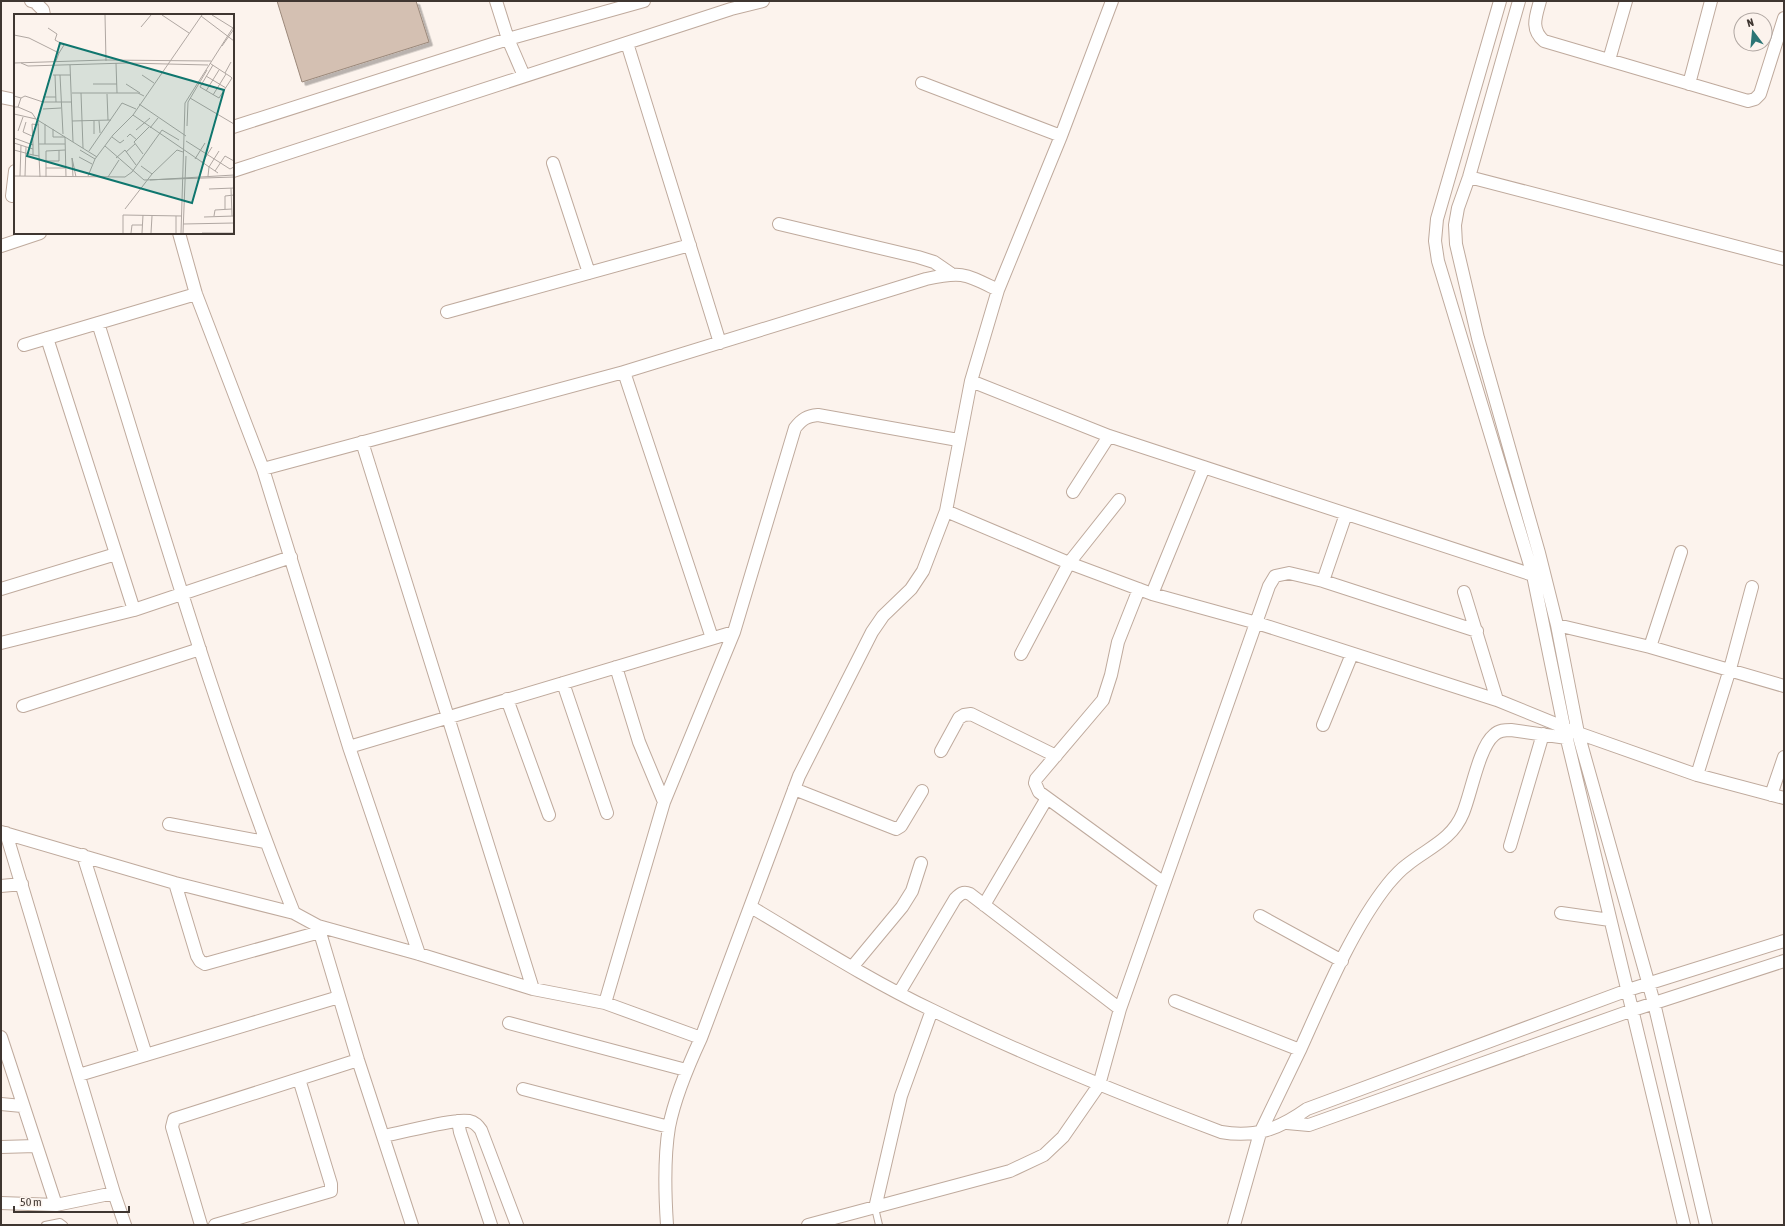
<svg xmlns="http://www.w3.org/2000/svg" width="1785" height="1226" viewBox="0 0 1785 1226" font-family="'Asap Condensed',sans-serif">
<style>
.building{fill:#d4c0b2;stroke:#9b887a;filter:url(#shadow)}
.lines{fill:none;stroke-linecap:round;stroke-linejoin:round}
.lane-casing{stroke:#bfaa9d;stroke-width:8}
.street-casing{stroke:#bfaa9d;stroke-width:14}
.lane{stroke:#fff;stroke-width:6}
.street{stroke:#fff;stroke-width:12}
.inset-road{fill:none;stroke:#b0a7a2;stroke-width:1}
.view{fill:#0f766e;fill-opacity:0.15;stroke:#0f766e;stroke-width:2}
.inset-edge{fill:none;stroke:#3f3631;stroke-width:2}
</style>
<defs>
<filter id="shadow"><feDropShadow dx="3.5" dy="3.5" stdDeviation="0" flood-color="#0004"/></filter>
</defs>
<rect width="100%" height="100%" fill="#fcf3ed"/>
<path class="building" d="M277,1H416L429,42L302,82Z"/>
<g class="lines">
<defs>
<path id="lane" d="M875,1208L879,1225
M45,1225L60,1222L64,1225"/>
<path id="street" d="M31,1L35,2L43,10L44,15
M496,1L508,39L524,76
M1500,1L1437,219L1435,241L1438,261L1533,575L1564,727L1684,1225
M1519,1L1469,177L1458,208L1455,225L1456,244L1478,338L1539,553L1557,625L1578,733L1654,1003L1706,1225
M1540,1C1536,16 1530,29 1544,41L1748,101L1755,99L1760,94L1784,18
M627,43L720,343
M1609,60L1626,1
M922,83L1061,136
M1689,84L1711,1
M1,97L15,100
M233,127L508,39L644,1
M553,163L589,273
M233,171L731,9L763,1
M1469,177L1784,259
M12,196L15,171
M779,224L918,257L934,262L950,273
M179,233L196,294L263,469L349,747L419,954
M1,246L40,233
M447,312L690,245
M98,323C160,521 217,721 294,913
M47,338L134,610
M24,345L196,294
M624,372L712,638
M971,381L1109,436L1539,577
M362,442L533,989
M263,469L624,372L926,279C963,271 965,274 998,290
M1073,492L1109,436
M946,511L1069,563L1152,594L1257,623L1497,700L1578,733L1697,775L1784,798
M1323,581L1346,514
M1,589L116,554
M1139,589L1118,642L1111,675L1103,700L1036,779L1035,783L1039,792L1164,883
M1464,592L1497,700
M1152,594L1204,467
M1557,625L1650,647L1784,686
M1,643L134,610L291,557
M1650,647L1681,552
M1021,654L1069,563L1119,500
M616,667L639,742L664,802
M563,683L607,813
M507,699L549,815
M23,706L200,649
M1323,725L1352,654
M349,747L734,632
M941,751L959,718L964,715L971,714L1056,756
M1697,775L1730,669L1752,587
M794,789L896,829L901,826L922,791
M1771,795L1784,757
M169,824L265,842
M1,832L175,883L294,913L318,926L419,954L533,989L605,1003L701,1038
M6,833L114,1193
M1510,846L1543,734
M83,855L146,1055
M175,883L197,956L200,961L205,964L320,932
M1,886L22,884
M984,905L1047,798
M751,907C810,942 869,980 932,1010C1026,1056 1123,1095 1221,1132C1255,1138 1279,1129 1307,1109L1628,990L1784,941
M1561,913L1610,920
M1260,916L1342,961
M318,926L358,1060L412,1225
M853,966L902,907L912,891L921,863
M899,993L955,899C960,894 963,891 970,894L1120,1009
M1175,1001L1300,1050C1324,997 1352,929 1388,884C1393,878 1400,870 1407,865C1428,848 1452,840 1463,813C1471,794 1479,747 1494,735C1499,730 1505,730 1511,730L1567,738
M605,1003L664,802L734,632L795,428C802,419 807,416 818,415L958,440
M509,1023L686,1070
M1,1037L56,1205L114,1193L125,1225
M79,1075L339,997
M523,1089L669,1127
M1,1104L22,1106
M458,1121L460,1132L491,1225
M1287,1123L1309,1125L1633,1010L1784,961
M383,1136C402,1133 453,1118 469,1121C475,1122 478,1126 481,1130L517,1225
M1,1147L36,1146
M1,1203L56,1205
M875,1208L901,1096L932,1010
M201,1225L172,1127L174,1119L358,1060
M215,1225L331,1191V1184L299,1079
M667,1225C665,1195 664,1157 669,1127C675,1096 688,1066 701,1038L799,776L872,632L883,616L911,589L923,571L946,511L971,381L998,290L1061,136L1112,1
M808,1225L1010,1171L1044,1155L1063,1137L1099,1085L1120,1009L1269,586L1275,576L1289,573L1323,581L1477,631
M1234,1225L1260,1133L1300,1050"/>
</defs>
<use href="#lane" class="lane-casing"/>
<use href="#street" class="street-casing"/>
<use href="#lane" class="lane"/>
<use href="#street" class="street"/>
</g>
<g transform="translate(14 14)">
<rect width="220" height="220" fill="#fcf3ed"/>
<path class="inset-road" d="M91,1L92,47M148,1L175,19M198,1L219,14M187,2L220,27M127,13L137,1M34,14L43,20L41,26L50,31L45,39M0,21L15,24L45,39L42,47M208,32L220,15M0,49L91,46L197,47M7,49L14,52L113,49L194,51M102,49L103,79M196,49L197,50L217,63L218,64L205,84L186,73L199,51M56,51L59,128M211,59L217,48M39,61H56M41,61L42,88M46,61L49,120M128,61L140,69M192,62L212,74M79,70H103M112,70L126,79M192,77L205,56M58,79H124L130,82M67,79L69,134M93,80L94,106M199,81L212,60M0,82L7,84L4,93H0M29,83H42M7,84L11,82L29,88H58M176,84L220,110M125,90L172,122M4,93L18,99L22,105L83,143M29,95L47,94M0,100L22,105M119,101L204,159M24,106L25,142M58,107L97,106M80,107V120M85,107L86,119M12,108L9,118L18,122M31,110V130M25,111L18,110L19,131V141L25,142L26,163M173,112L174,88L193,56M136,114L144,104M39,115V123H51M122,116L136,104M4,117L9,103M51,123L52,163M98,123L106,129L110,126M113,123L116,120L123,126M0,124L19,131M172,127L216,155L220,153M0,129L19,135M25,130H51M91,132L130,166L220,163M0,136L19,141M66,136L81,145M75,137L108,89L122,95M112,138L121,130M129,140L120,128L135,113M65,143L78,150M58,144L62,163M58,144L59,163M102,144L111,136L122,151M181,145L191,129M32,147H45V136M188,149L198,133M127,152L138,160L163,136L169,138M32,154V137L51,136M201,157L211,142L220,147M0,162L111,163L118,158L148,116L165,126M6,162L7,131M11,162L12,133M74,162L81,145L99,121L119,101L188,1M194,162L195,153L205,137M32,163V154H51M94,163L105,146M136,166L220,161M217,174L218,202M195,175L220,174M111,195L138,160M211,195V182L220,181M200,202L201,196L218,195M190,203L220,202M169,210L220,209M109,219V201L168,202M117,219L118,211H128M128,219L129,201M137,219L138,202M162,219V202M167,219L171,89L220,12M169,219L172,142M188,219H220"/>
<path class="view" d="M46,29L210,76L178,189L13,142Z"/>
<rect width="220" height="220" class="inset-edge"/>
</g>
<rect width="1785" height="1226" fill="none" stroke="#3f3631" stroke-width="4"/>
<g transform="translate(1753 32) rotate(344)"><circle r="19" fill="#fcf3ed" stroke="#b0a7a2"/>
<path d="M0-3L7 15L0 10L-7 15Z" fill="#2b7575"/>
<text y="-6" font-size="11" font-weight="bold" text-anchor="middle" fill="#3f3631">N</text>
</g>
<path d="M14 1206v6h115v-6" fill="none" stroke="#3f3631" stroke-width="2"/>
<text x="20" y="1206" font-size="12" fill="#3f3631" stroke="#fcf3ed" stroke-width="3" paint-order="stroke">50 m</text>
</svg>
